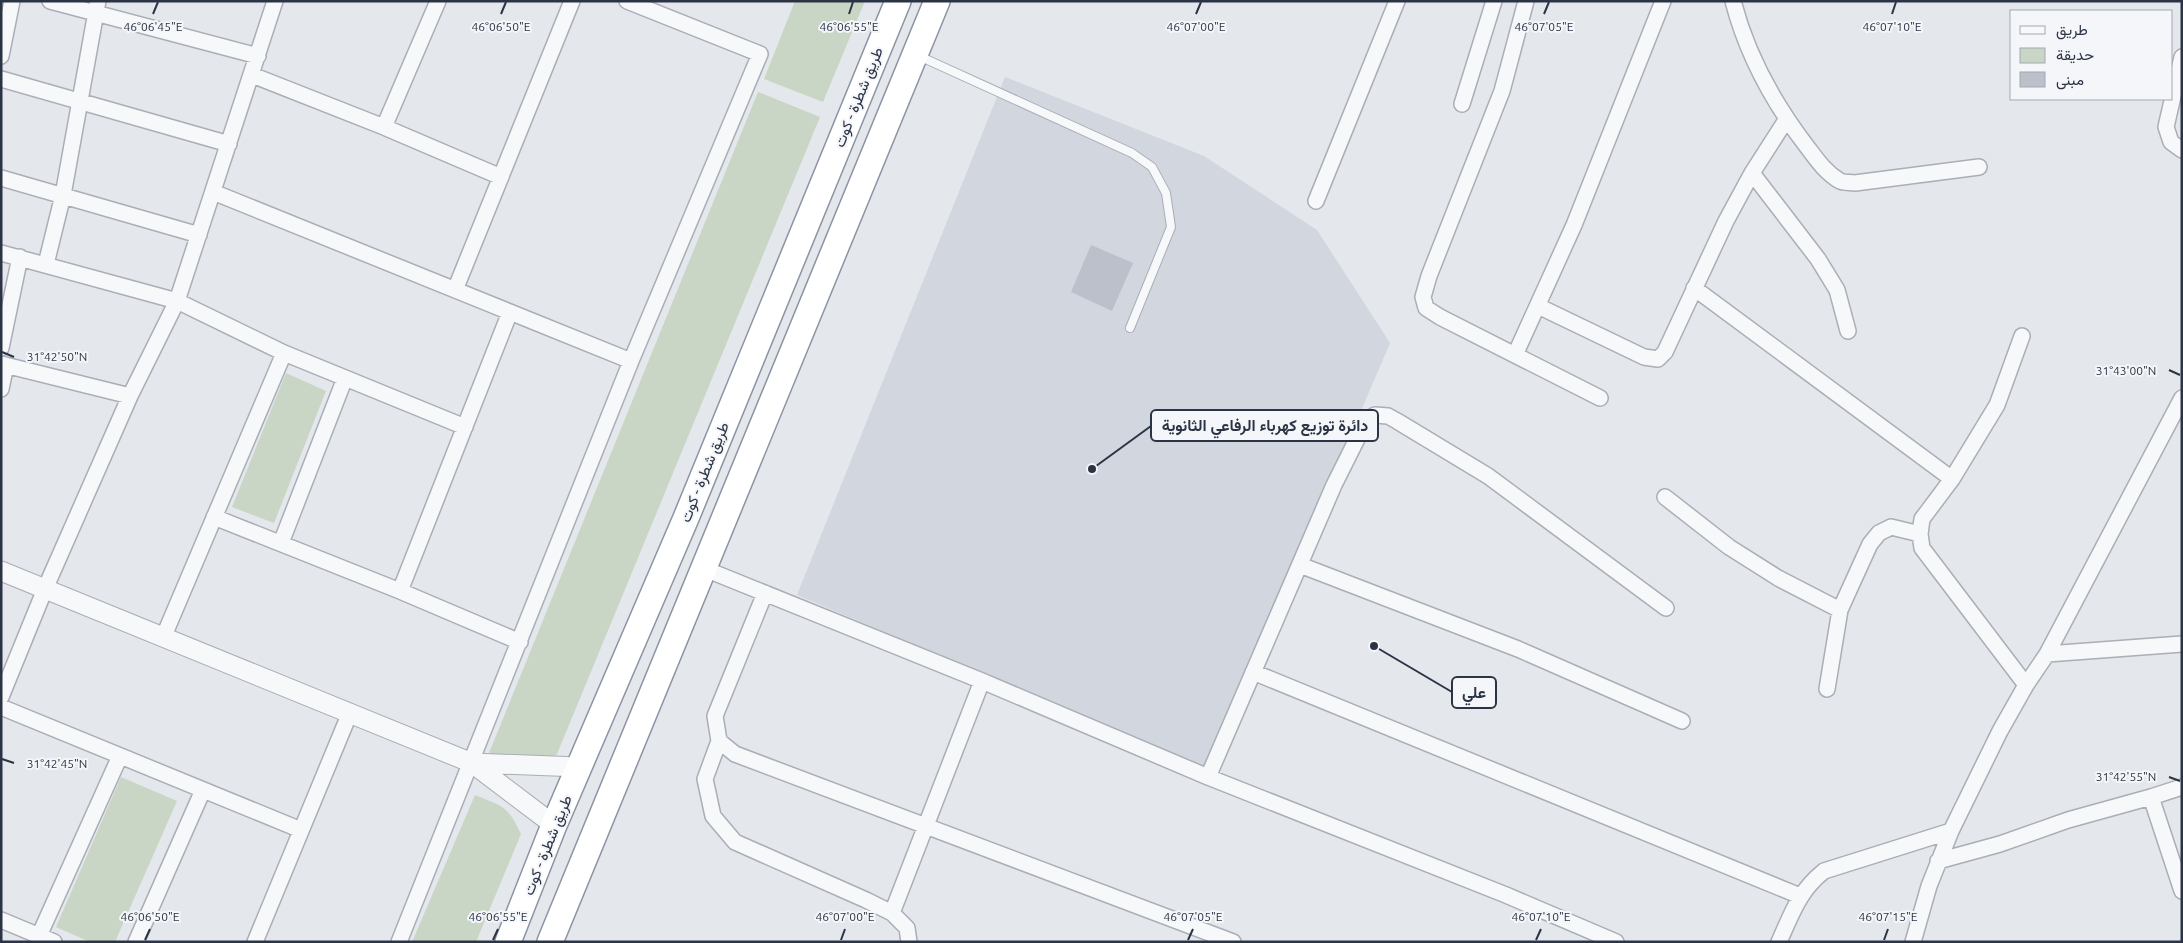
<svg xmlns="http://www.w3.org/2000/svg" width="2183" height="943" viewBox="0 0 2183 943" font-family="Ubuntu,Vazirmatn,sans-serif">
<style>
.built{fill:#d2d6de}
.green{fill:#c9d6c5}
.building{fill:#bbc0ca}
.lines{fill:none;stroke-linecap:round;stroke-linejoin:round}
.service-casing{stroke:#a9aeb7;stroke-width:10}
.minor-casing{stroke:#a9aeb7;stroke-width:18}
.tertiary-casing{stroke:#a9aeb7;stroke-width:21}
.trunk-casing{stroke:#8b94a3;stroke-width:28}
.service{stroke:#f7f8fa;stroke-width:8}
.minor{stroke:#f7f8fa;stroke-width:15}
.tertiary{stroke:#f7f8fa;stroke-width:19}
.trunk{stroke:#fff;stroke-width:25}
.ticks{fill:none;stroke:#2b3445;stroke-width:2}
.labels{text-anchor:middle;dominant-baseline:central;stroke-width:4;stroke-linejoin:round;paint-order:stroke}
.street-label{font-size:15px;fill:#2b3445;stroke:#f4f6f9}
.ticks-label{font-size:12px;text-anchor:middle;fill:#2b3445;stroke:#f4f6f9;stroke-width:4;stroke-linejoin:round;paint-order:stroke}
.leader{fill:none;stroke:#2b3445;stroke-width:2}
.callout-dot{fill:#2b3445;stroke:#f4f6f9;stroke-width:2}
.callout{fill:#f4f6f9;stroke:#2b3445;stroke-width:2}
.callout-label{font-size:16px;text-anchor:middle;font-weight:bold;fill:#2b3445}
</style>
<rect width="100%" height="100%" fill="#e4e7ec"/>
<path class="built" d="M1005,77L1204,156L1317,230L1390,343L1208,768L797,595Z"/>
<path class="green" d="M795,1H865L823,102L764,79Z
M758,92L820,117L557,754L546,762H524L489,753Z
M286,373L326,391L274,523L232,507Z
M121,777L177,801L115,942H90L56,927Z
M475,795C504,807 507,805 521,834L476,942H412Z"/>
<path class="building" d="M1091,245L1133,263L1112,311L1071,292Z"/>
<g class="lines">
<defs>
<path id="service" d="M919,56L1132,153L1152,167L1166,193L1171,227L1130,328"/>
<path id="minor" d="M50,1L258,56
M1526,1L1502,91L1429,276L1423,297L1426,308L1440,317L1600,398
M1733,1C1747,55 1774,104 1808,148C1817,160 1826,173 1840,181C1844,183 1850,182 1855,183L1979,167
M1,56L12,1
M2182,57L2166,127L2171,142L2182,150
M252,75L384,127L501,177
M1,79L229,144
M1462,104L1494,1
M384,127L438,1
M1752,173L1818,259L1837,290L1848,331
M1,178L199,235
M213,192L631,361
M1316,201L1397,1
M1,253L177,301L284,353L465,427
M46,264L63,195L98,1
M1694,288L1952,479
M455,290L572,1
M1538,306L1644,357L1658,359L1665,352L1726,221L1752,173L1786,120
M2022,336L1997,405L1952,479L1922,519L1920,534L1922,548L2026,685
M1,348L20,257
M1515,355L1574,225L1663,1
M1,364L130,396
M1,389L6,365
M1665,497L1729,547L1778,578L1840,610
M214,517L400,591L520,642
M281,543L345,378
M1300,565L1518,649L1682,721
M705,569L982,681L1208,777L1506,895L1616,942
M400,591L510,312
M765,593L715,716L719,741L735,754L1233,942
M163,638L284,353
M2047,654L2182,644
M1253,672L1800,896
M1827,689L1840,610L1870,544L1879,533L1891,527L1920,534
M1,697L45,589L130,396L177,301L275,1
M1,707L301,830
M719,741L705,779L713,816L735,842L866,900L892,913L907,928L909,942
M1208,777L1334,485L1366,421L1375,415L1388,416L1397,421L1488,476L1666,608
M2151,797L2182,891
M1938,861L2000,844L2068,820L2151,797L2182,787
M892,913L982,681
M1,920L54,942
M39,936L120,756
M136,942L203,790
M255,942L349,715
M399,942L631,361L760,54L627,1
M1779,942C1792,913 1799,891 1824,871L1951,831
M1913,942L1929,886L1951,831L2000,731L2026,685L2047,654L2182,398"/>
<path id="tertiary" d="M1,571L472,763L554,825
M472,763L579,767"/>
<path id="trunk" d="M508,942L554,825L686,518L898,1
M550,942L937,1"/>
</defs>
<use href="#service" class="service-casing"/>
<use href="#minor" class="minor-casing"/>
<use href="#tertiary" class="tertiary-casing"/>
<use href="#trunk" class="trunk-casing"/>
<use href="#service" class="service"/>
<use href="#minor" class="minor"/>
<use href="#tertiary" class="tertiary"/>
<use href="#trunk" class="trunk"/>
</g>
<path class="ticks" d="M153,14L158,2M501,14L506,2M849,14L853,2M1196,14L1201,2M1544,14L1549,2M1892,14L1896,2M2,352L14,357M2169,370L2180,375M2,759L14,763M2169,777L2180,781M145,940L150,929M493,940L498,929M841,940L845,929M1188,940L1193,929M1536,940L1541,929M1884,940L1888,929"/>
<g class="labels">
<g class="street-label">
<text transform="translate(858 97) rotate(-68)">طريق شطرة - كوت</text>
<text transform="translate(704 472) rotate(-68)">طريق شطرة - كوت</text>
<text transform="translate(547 845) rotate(-68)">طريق شطرة - كوت</text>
</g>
</g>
<g class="ticks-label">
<text x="153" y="31">46°06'45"E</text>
<text x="501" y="31">46°06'50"E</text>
<text x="849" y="31">46°06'55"E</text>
<text x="1196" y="31">46°07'00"E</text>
<text x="1544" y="31">46°07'05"E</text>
<text x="1892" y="31">46°07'10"E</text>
<text x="57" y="361">31°42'50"N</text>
<text x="2126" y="375">31°43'00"N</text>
<text x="57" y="768">31°42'45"N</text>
<text x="2126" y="781">31°42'55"N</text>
<text x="150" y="921">46°06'50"E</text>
<text x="498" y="921">46°06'55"E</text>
<text x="845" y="921">46°07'00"E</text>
<text x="1193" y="921">46°07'05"E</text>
<text x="1541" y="921">46°07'10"E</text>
<text x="1888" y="921">46°07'15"E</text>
</g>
<path class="leader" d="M1092 469L1151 426M1374 646L1452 692"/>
<g class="callout-dot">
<circle cx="1092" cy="469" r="5"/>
<circle cx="1374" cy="646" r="5"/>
</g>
<g class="callout">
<rect x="1151" y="410" width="227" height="31" rx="5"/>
<rect x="1452" y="677" width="44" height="31" rx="5"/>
</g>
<g class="callout-label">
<text x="1265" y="431">دائرة توزيع كهرباء الرفاعي الثانوية</text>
<text x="1474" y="698">علي</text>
</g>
<rect width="2183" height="943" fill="none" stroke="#2b3445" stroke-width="5"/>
<rect x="2010" y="10" width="162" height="90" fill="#f4f6f9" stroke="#a4a8b1"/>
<rect x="2020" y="26" width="25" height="8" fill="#f7f8fa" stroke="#a4a8b1"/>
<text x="2056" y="35" font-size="15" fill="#2b3445">طريق</text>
<rect x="2020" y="48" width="25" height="15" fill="#c9d6c5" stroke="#a4a8b1"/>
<text x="2056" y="60" font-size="15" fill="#2b3445">حديقة</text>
<rect x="2020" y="72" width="25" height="15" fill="#bbc0ca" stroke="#a4a8b1"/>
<text x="2056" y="85" font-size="15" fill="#2b3445">مبنى</text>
</svg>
